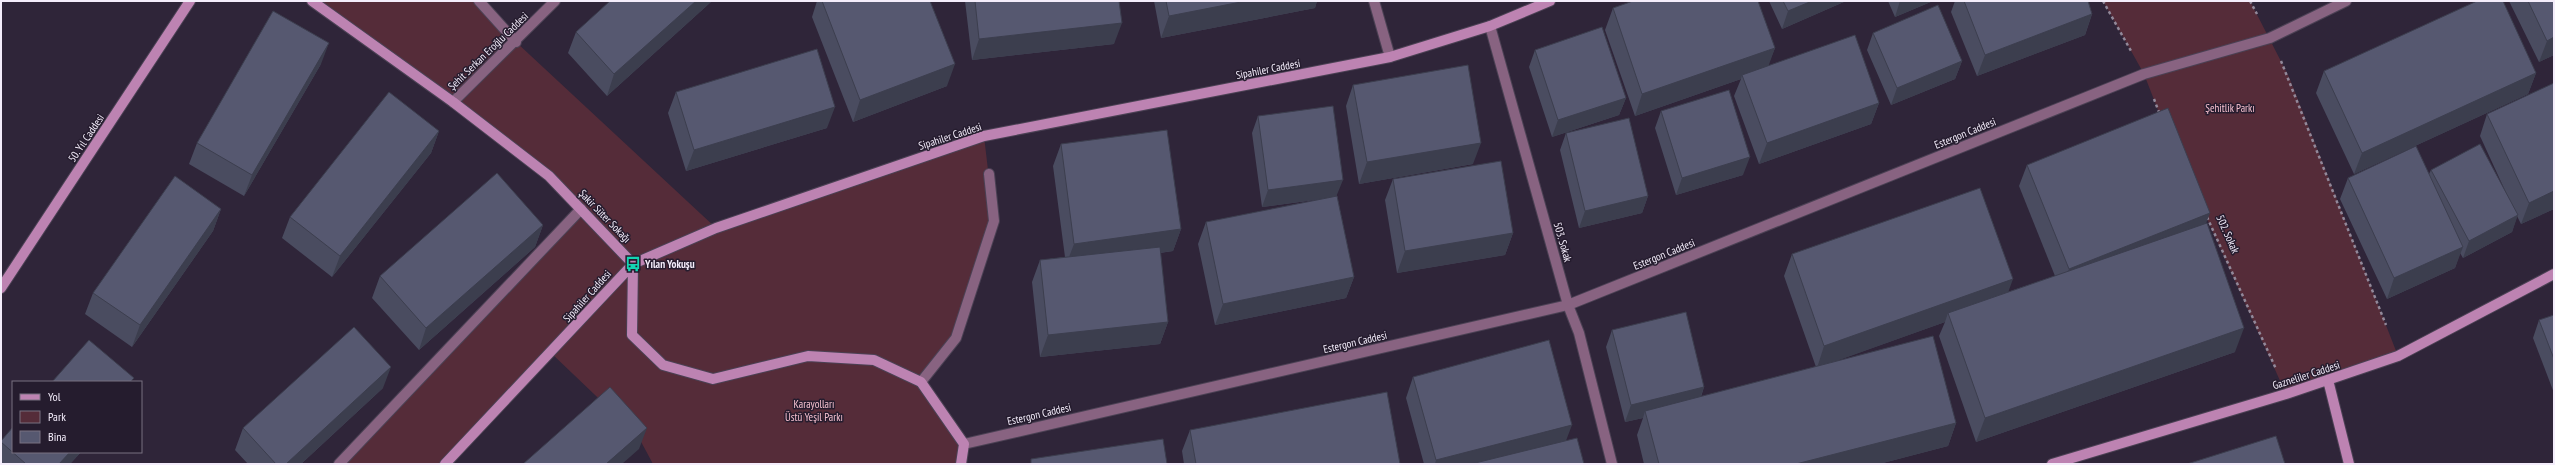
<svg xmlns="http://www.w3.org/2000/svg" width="2555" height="465" viewBox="0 0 2555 465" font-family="'PT Sans Narrow',sans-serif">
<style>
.green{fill:#552c39}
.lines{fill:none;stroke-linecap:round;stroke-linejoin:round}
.street-casing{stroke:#4b4154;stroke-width:12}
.secondary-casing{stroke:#4b4154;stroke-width:12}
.path{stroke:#92899a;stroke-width:2.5;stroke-dasharray:3 3;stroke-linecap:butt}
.street{stroke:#886381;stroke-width:10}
.secondary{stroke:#bd83b2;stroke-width:10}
.wall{fill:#4a4c60}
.shaded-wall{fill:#3c3e4e}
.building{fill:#565870;stroke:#3c3e4e}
.labels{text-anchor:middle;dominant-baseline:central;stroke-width:3;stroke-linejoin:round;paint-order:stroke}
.street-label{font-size:11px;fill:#f4edfb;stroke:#251c2e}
.park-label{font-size:11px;fill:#f6c0cf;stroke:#251c2e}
.poi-label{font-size:11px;font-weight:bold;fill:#f4edfb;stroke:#251c2e;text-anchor:start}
</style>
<rect width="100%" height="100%" fill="#2f2539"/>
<path class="green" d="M312,1H479L516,42L716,228L984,136L994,221L956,338L921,382L964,444L961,464H653L638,436L551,353L445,464H339L581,209L549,176Z
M2103,1H2250L2289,77L2398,356L2286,394L2158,110L2144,74Z"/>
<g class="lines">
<defs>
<path id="street" d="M479,1L516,42
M1374,1L1390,57
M1490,26L1568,305L1579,333L1612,464
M453,102L555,1
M921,382L956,338L994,221L989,174
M964,444L1568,305L2144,74L2270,38L2346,1
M339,464L581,209"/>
<path id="secondary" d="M312,1L453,102L549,176L633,264L632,335L663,365L713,379L808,356L874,360L921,382L964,444L961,464
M1,288L190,1
M2328,380L2349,464
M445,464L633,264L716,228L984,136L1390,57L1490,26L1550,1
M2052,464L2286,394L2398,356L2554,274"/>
</defs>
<use href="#street" class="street-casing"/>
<use href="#secondary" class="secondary-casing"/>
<path class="path" d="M2103,1L2131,51
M2250,1L2257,14
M2281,61L2386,325
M2154,99L2160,115
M2207,217L2276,369"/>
<use href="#street" class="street"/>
<use href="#secondary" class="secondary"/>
</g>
<path class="wall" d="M610,1H712L607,96L568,53L576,32Z
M817,1H930L947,86L853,122L812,17Z
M965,1H1119L1114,44L972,60Z
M1154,1H1317L1315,8L1161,38Z
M1769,1H1846L1782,29Z
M1888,1H1933L1895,17Z
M1955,1H2088L2092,14L2085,35L1977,76L1951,12Z
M2509,1H2554V55L2539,62Z
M1613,8L1775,48L1768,65L1879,103L1871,124L1759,164L1734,96L1741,79L1635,116L1605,30Z
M1873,33L1962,61L1955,79L1891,105L1867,50Z
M1535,50L1626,98L1619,115L1552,137L1529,67Z
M321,64L244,196L189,164L197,143Z
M2324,71L2536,73L2528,94L2354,174L2316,93Z
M1353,85L1473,164L1359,184L1346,106Z
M676,92L827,128L686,171L668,113Z
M1661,111L1743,175L1676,195L1655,128Z
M2487,114L2554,209L2521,224L2517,216L2512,232L2463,258L2460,253L2455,268L2387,299L2340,199L2348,178L2429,174L2431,170L2508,197L2480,136Z
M1258,116L1337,196L1354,277L1346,298L1215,325L1198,244L1206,222L1322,199L1262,207L1252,133Z
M439,131L431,153L332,277L282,238L290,217Z
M1566,133L1648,196L1642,213L1579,228L1560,150Z
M1061,144L1181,229L1173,251L1160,253L1168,322L1160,344L1040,357L1032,282L1040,260L1065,257L1053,166Z
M2027,165L2206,224L2235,352L1976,442L1939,336L1945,322L1827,364L1956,423L1948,446L1879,464H1644L1637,435L1643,418L1625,422L1606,347L1612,330L1704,387L1701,397L1816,367L1784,276L1792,254L2008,292L2055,276L2019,186Z
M1393,179L1513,233L1505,255L1397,273L1385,200Z
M221,209L213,231L132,347L85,314L93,293Z
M543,225L535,247L419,350L372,298L380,276Z
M2554,315V393L2533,338L2539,320Z
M1413,377L1566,441L1584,464H1424L1406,398Z
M383,388L301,464H248L235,450L243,428Z
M1190,430L1400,464H1184L1182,451Z
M1,441L13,452H81L70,464H1Z"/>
<path class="shaded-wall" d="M696,1H712L607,96L614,74Z
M1246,1H1317L1315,8L1161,38L1169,16Z
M1812,1H1846L1782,29L1788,11Z
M1900,1H1933L1895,17Z
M2092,14L2085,35L1977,76L1985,55Z
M1122,23L1114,44L972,60L979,39Z
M2554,37V55L2539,62L2547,41Z
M329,43L321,64L244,196L252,175Z
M1775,48L1767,70L1742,75L1741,79L1635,116L1642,94Z
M1962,61L1955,79L1891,105L1897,88Z
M955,64L947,86L853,122L860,100Z
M2536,73L2528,94L2354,174L2362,153Z
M1626,98L1619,115L1552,137L1558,120Z
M1879,103L1871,124L1759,164L1767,143Z
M835,107L827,128L686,171L694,150Z
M439,131L431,153L332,277L340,256Z
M1481,143L1473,164L1359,184L1367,162Z
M1750,157L1743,175L1676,195L1682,178Z
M1343,180L1336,197L1262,207L1268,190Z
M2554,191V209L2521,224L2529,203Z
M1648,196L1642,213L1579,228L1585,211Z
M221,209L213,231L132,347L140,325Z
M2210,213L2202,234L2061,290L2069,269Z
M2518,215L2512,232L2463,258L2469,241Z
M543,225L535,247L419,350L426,328Z
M1181,229L1173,251L1066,265L1074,244Z
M1513,233L1505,255L1397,273L1405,251Z
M2463,247L2455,268L2387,299L2394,278Z
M1354,277L1346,298L1215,325L1223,304Z
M2013,279L2005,301L1948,313L1945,322L1817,368L1824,346Z
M1168,322L1160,344L1040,357L1048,335Z
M2244,328L2235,352L1976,442L1985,418Z
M391,367L383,388L301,464H286Z
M1704,387L1698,404L1645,411L1643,418L1625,422L1631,405Z
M1956,423L1948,446L1879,464H1796Z
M1572,425L1564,446L1496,464H1435L1436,460Z
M647,428L639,449L622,464H606Z
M70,452H81L70,464H59Z"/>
<path class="building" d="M610,1H696L614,74L576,32Z
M822,1H930L955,64L860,100Z
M975,1H1119L1122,23L979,39Z
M1166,1H1246L1169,16Z
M1633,1H1758L1775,48L1642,94L1613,8Z
M1783,1H1812L1788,11Z
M1964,1H2088L2092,14L1985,55Z
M2477,1H2503L2536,73L2362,153L2324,71Z
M2528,1H2554V37L2547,41Z
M1938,5L1962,61L1897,88L1873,33Z
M273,11L329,43L252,175L197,143Z
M1602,27L1626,98L1558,120L1535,50Z
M1855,35L1879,103L1767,143L1742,75Z
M817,49L835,107L694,150L676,92Z
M1468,65L1481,143L1367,162L1353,85Z
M2554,83V191L2529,203L2487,114Z
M1729,90L1750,157L1682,178L1661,111Z
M389,92L439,131L340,256L290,217Z
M1333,106L1343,180L1268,190L1258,116Z
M2168,108L2210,213L2069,269L2027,165Z
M1629,118L1648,196L1585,211L1566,133Z
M1167,130L1181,229L1074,244L1061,144Z
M2480,144L2518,215L2469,241L2431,170Z
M2416,146L2463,247L2394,278L2348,178Z
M1501,161L1513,233L1405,251L1393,179Z
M497,173L543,225L426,328L380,276Z
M175,176L221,209L140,325L93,293Z
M1980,188L2013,279L1824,346L1792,254Z
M1337,196L1354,277L1223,304L1206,222Z
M2207,223L2244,328L1985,418L1948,313Z
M1160,247L1168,322L1048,335L1040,260Z
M1686,312L1704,387L1631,405L1612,330Z
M2554,315V359L2539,320Z
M354,327L391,367L286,464H276L243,428Z
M1933,336L1956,423L1796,464H1659L1645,411Z
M89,340L134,378L130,382H52Z
M1549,340L1572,425L1436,460L1413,377Z
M610,387L647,428L606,464H523Z
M1387,392L1400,464H1196L1190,430Z
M13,427V452H70L59,464H26L1,442V441Z
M2276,436L2285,464H2187Z
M1577,438L1584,464H1471Z
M1163,439L1167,464H1031V459Z"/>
<defs>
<symbol id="bus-bare" viewBox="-9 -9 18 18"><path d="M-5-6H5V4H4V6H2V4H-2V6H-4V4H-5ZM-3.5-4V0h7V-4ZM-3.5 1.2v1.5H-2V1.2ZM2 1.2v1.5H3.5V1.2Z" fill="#13d5b3" stroke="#251c2e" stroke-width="2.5" paint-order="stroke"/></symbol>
</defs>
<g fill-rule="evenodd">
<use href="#bus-bare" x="622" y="253" width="22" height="22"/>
</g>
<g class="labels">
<g class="street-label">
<text transform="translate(488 51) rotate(-44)">Şehit Serkan Eroğlu Caddesi</text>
<text transform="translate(1268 69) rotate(-11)">Sipahiler Caddesi</text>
<text transform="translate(1965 133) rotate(-22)">Estergon Caddesi</text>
<text transform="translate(950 136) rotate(-18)">Sipahiler Caddesi</text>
<text transform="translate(86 138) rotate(-56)">50. Yıl Caddesi</text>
<text transform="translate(605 216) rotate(46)">Şakir Süter Sokağı</text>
<text transform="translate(2228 234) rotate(66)">502. Sokak</text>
<text transform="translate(1563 242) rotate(74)">503. Sokak</text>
<text transform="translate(1664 254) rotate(-22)">Estergon Caddesi</text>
<text transform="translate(587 296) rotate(-48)">Sipahiler Caddesi</text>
<text transform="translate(1355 342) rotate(-13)">Estergon Caddesi</text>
<text transform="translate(2306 375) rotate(-18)">Gazneliler Caddesi</text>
<text transform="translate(1039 414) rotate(-13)">Estergon Caddesi</text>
</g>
<g class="park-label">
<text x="2230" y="108">Şehitlik Parkı</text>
<text x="814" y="404">Karayolları<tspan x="814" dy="13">Üstü Yeşil Parkı</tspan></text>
</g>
<g class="poi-label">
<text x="645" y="264">Yılan Yokuşu</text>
</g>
</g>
<rect width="2555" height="465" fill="none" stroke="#f4edfb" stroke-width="4"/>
<rect x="12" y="381" width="130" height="72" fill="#251c2e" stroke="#787080"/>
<rect x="20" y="394" width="20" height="6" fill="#bd83b2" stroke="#787080"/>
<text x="48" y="401" font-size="12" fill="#f4edfb">Yol</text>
<rect x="20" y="411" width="20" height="12" fill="#552c39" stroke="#787080"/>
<text x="48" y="421" font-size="12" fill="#f4edfb">Park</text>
<rect x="20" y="431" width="20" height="12" fill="#565870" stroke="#787080"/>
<text x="48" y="441" font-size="12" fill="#f4edfb">Bina</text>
</svg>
